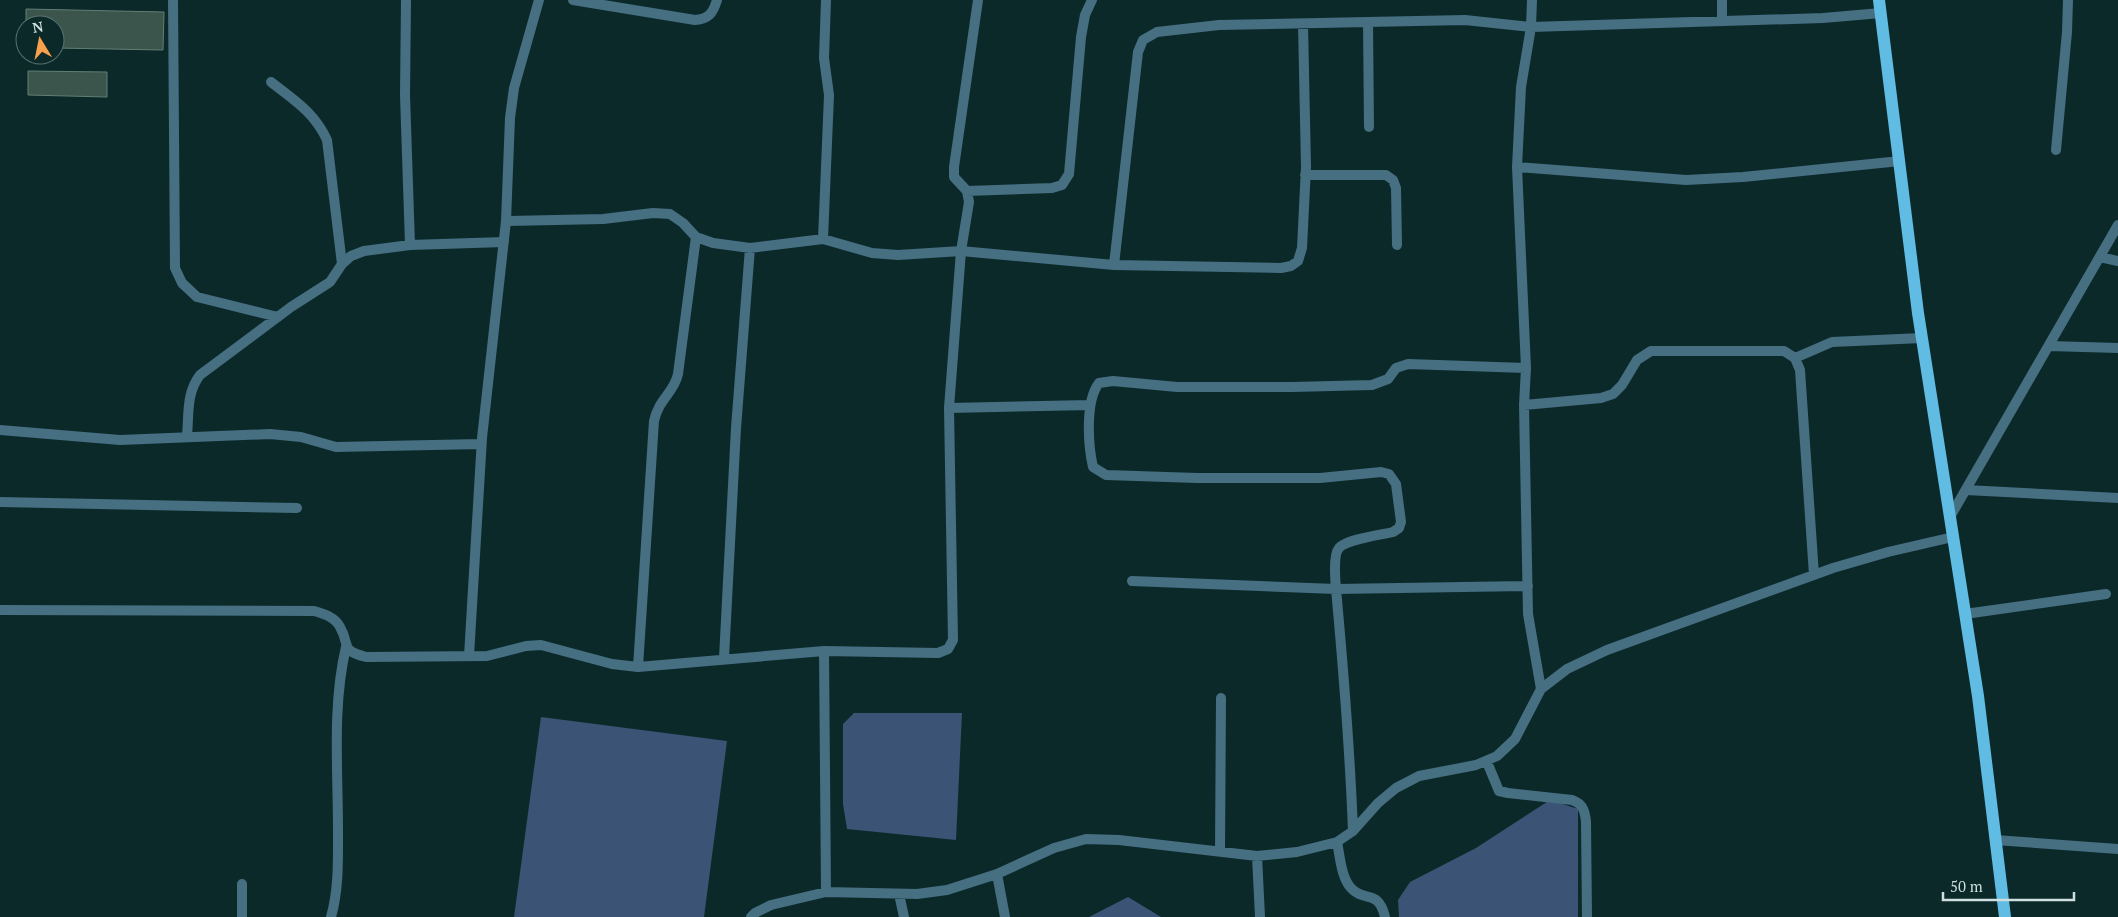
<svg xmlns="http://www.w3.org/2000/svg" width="2118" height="917" viewBox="0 0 2118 917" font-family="'PT Serif',serif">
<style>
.water{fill:#3b5374}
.building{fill:#3b544c;stroke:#637e75}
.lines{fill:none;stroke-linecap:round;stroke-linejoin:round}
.service{stroke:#466f82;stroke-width:10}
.minor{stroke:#466f82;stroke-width:10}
.primary{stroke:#60bce2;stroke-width:12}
</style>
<rect width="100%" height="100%" fill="#0c292a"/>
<path class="water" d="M854,713H962L956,840L847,829L843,804V724Z
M541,717L727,741L704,917H514Z
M1550,800L1578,809V917H1399L1398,900L1410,882L1476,848Z
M1128,897L1161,917H1089Z"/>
<path class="building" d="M26,9L164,12L163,50L55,48V25H26Z
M28,71L107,72V97L28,95Z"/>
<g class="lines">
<path class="service" d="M271,82C294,100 314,112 327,140L342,264"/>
<path class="minor" d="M173,0L175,268L182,283L197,297L278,317
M406,0L405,95L410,245
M573,0L695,20C709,19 713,13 717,0
M1532,0L1531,27L1521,87L1517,167L1526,368L1524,405L1528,614L1541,689
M1722,20V0
M1368,23L1369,127
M2056,150L2067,32L2068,0
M1517,167L1686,180L1743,177L1900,161
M1305,175H1386L1393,180L1396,188L1397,245
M967,191L1052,188L1062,185L1069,174L1081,37L1085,15L1092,0
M506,221L603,219L653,213L670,214L683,223L696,237L713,243L750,248L823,239L872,253L898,255L961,251L1114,265L1281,268L1291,266L1298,261L1302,248L1306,167L1303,24
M823,239L829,95L824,58L826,0
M2100,257L2118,261
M1114,265L1138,52L1143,40L1157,32L1219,25L1465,20L1531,27L1823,18L1881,13
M2049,346L2118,348
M1795,358L1832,342L1922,338
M1524,405L1601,398L1613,394L1622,385L1637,360L1651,351H1784L1795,358L1800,370L1814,575
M949,408L1090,405
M0,430L120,440L270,434L301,437L336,447L481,444
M187,436C189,415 186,393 200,375L291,307L330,282L342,264L351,256L364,251L410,245L504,242
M1966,490L2118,498
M0,502L297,508
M1950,517L2118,225
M1132,581L1336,589L1528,586
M0,610L314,611C324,614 335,617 340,627C351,646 339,650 366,657L487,656L526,646L541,645L612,664L638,667L824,651L938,653L948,649L953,640L949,408L961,251L969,202L967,191L954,177V167L978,0
M1965,614L2106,594
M824,651L826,892
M469,656L482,438L506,221L510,118L514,88L539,0
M724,658L736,428L750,248
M638,667L654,421C659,398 674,393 678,374L696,237
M1487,762L1499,791L1508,793L1572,800C1583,804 1585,811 1586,822L1587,917
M1353,831C1350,753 1344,677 1337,600C1336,589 1332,556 1339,548C1347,539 1381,535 1393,532L1399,528L1401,522L1396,484L1389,474L1381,472L1320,478H1197L1106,475L1093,467C1088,445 1085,401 1099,383L1113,381L1177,387H1292L1372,385L1388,379L1396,368L1408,364L1526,368
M1995,840L2118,849
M1337,842C1340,856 1341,877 1351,888C1364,903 1378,888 1385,917
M1220,852L1221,698
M1257,856L1260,917
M997,874L1005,917
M242,884V917
M899,894L904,917
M331,917C339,889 338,858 338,830C338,769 332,706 346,647
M751,917L755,913L771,905L826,892L917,894L947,890L997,874L1054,848L1086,839L1119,840L1257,856L1297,852L1337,842L1353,831L1378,803L1396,788L1419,776L1476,765L1497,756L1515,739L1541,689L1567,669L1607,650L1833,568L1888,552L1953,537"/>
<path class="primary" d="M1879,0L1918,313L1978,696L2005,917"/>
</g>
<g transform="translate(40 40) rotate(350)"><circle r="24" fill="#0c292a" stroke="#5a7273"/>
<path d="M0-4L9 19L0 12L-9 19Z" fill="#f8a04b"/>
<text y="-8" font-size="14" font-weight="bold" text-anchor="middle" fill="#cfdfe0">N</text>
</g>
<path d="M1943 892v8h131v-8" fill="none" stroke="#cfdfe0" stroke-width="2.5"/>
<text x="1950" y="892" font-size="15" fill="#cfdfe0" stroke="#0c292a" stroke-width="4" paint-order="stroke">50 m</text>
</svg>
